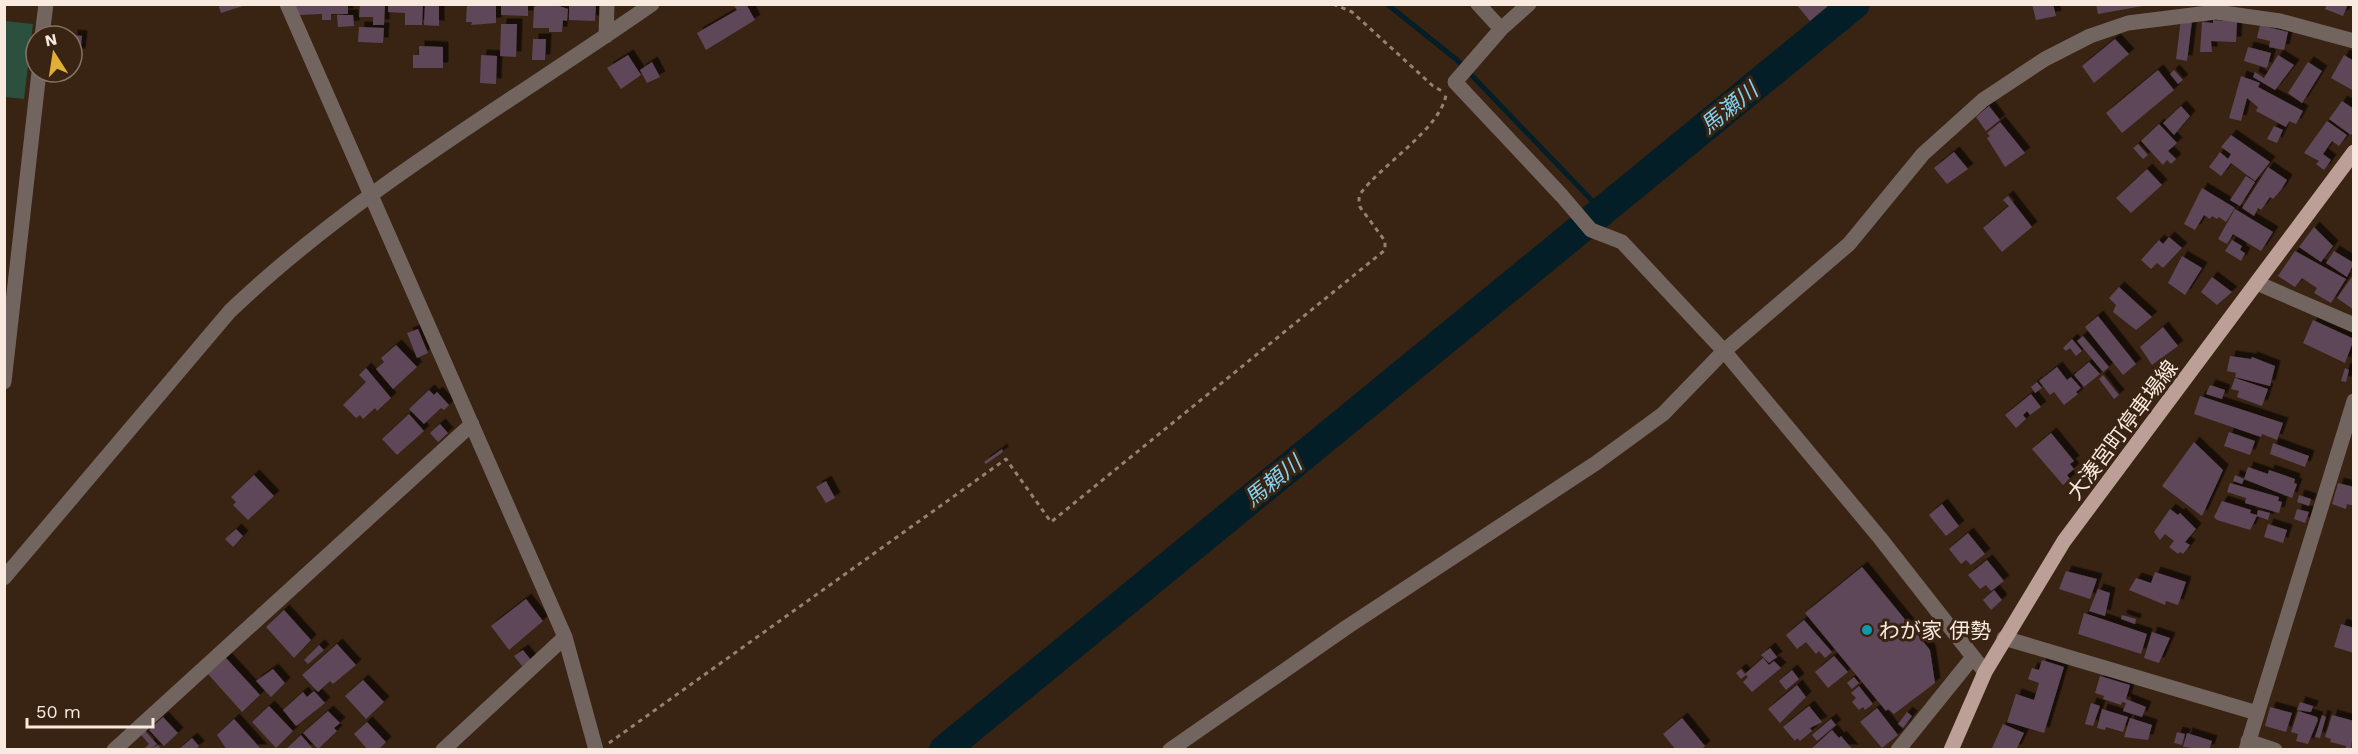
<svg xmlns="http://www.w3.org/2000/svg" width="2358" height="754" viewBox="0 0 2358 754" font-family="'Work Sans','Noto Sans JP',sans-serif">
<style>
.green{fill:#2c503e}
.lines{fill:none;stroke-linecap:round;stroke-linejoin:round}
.stream{stroke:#041e27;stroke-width:5}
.river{stroke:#041e27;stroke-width:30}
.building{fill:#5e475a;filter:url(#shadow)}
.path{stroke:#948173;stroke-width:3;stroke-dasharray:4.5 4.5;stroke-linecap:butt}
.minor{stroke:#72645f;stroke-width:15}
.major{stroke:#bc9f96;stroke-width:15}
.culture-dot{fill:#0f9aa8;stroke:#392312;stroke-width:2}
.labels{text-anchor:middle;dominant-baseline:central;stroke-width:6;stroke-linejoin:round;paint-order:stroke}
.street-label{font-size:21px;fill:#f9eadf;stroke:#392312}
.poi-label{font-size:21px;fill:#f9eadf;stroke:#392312;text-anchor:start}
.water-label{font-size:22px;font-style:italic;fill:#82d3f3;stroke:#392312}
</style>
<defs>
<filter id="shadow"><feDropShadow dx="5.5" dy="-5.5" stdDeviation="0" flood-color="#0009"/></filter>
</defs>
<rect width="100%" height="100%" fill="#392312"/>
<path class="green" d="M5,21L33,24L24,99L5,97Z"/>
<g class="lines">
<path class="stream" d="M1387,4L1457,60L1603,212"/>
<path class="river" d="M944,750L1855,4"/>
</g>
<path class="building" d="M218,4H245L246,5L221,13Z
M294,4H348V14H331V20H322V14L299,15Z
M360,4H385L384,25H373V17H359Z
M388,4H423L422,25H405V13L388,12Z
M425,4H439V26L424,25Z
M467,4L496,5V23L471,25L472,22H466Z
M501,4H528V16L501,15Z
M539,4L556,5L568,9L567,21L563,20L562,32H549V28H533L534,7Z
M569,4H596L595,21L569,20Z
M737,4H746L755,20L706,50L697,33L737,10L734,6Z
M1796,4H1830L1810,21Z
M2032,4H2053L2056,16L2036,20Z
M2096,4H2143V6L2098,14Z
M2327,4H2348L2343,16L2325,9Z
M337,15H353L354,26L338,27Z
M2181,19L2192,21L2187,61L2176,59Z
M2213,20L2237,22L2236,42L2211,41L2212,52H2200L2202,22L2213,23Z
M501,24H517L516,57L500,56Z
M2260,25L2288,32L2284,50L2269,47L2270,41L2257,38Z
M359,27L384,28L383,43L358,42Z
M72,35L82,36L80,54L72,53Z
M533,39H546L545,60H532Z
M2115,39L2129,54L2094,83L2082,66Z
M419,46L443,47V68H413V55H419Z
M2248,47L2271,53L2267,68L2244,61Z
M481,55L497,56L496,84L480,83Z
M628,55L641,75L621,89L607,68Z
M2278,55L2294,65L2275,90L2253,77L2255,72L2264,78Z
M2344,55L2354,61V91L2331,78Z
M652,62L660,77L647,83L640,70Z
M2308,62L2322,71L2302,103L2288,93Z
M2158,70L2174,90L2122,133L2106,113Z
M2174,70L2183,80L2178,84L2170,74Z
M2241,76L2260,83L2258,87L2303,111L2296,124L2289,121L2286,127L2256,111L2258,107L2247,98L2241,121L2229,118Z
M2342,101L2354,109V131L2351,135L2329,119Z
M1989,106L2000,120L1986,131L1976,117Z
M2181,106L2190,116L2174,135L2163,123Z
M2327,121L2347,135L2339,146L2332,141L2323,154L2331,160L2324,170L2316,164L2319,161L2304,153Z
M2000,122L2025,153L2005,167L1987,138L1990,136L1987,133Z
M2159,124L2177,143L2168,151L2176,159L2171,164L2167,160L2163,165L2141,141Z
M2274,126L2283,130L2277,143L2267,139Z
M2231,135L2270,162L2255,181L2231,163L2221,176L2209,167L2220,152L2228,159L2231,154L2221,147Z
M2138,144L2148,155L2143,159L2133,148Z
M1954,152L1968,169L1947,184L1934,168Z
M2268,167L2287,180L2281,190L2273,199L2270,197L2261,210L2258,208L2254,216L2242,208Z
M2147,169L2162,185L2131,213L2116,198Z
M2246,176L2255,182L2240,206L2230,200Z
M2202,188L2235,208L2226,222L2219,217L2217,219L2212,216L2210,219L2204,215L2195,230L2184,224Z
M2008,196L2032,227L2002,252L1983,228L2009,206L2003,200Z
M2235,209L2273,232L2261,251L2233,234L2227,244L2218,239Z
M2314,227L2333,246L2321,262L2299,247Z
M2169,237L2182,248L2163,268L2157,263L2151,269L2141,260L2159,240L2163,244Z
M2232,240L2242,246L2240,250L2245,253L2241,261L2225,251Z
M2295,251L2346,279L2331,303L2314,293L2317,288L2302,278L2295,287L2278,276Z
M2334,251L2354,263L2347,277L2326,263Z
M2182,256L2202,268L2185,295L2168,283Z
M2354,274V310L2337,298Z
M2212,277L2232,292L2217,305L2201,292Z
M2119,287L2152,317L2136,330L2113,312L2116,305L2109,298Z
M2098,316L2136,364L2123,375L2085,327Z
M2313,320L2354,339L2345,363L2303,343Z
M2163,327L2178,346L2152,365L2140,347Z
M418,329L428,353L417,358L407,333Z
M2083,336L2109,367L2103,372L2077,341Z
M2072,339L2082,351L2076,356L2070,348L2066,351L2063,348Z
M396,345L417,367L393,389L376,369L384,362L381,358Z
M2230,356L2251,359L2252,357L2275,366L2270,386L2235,377L2236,373L2227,371Z
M2089,362L2100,374L2084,387L2074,375Z
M2057,367L2067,380L2071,377L2081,388L2076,392L2078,394L2064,405L2054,392L2050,395L2039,381Z
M366,368L391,398L377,411L375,408L363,419L360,415L356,418L343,405L366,382L359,375Z
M2345,368L2349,370L2346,382L2341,381Z
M2103,375L2119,395L2114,399L2099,379Z
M2235,378L2268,389L2262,406L2237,397L2239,391L2231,389Z
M2037,382L2042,388L2035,393L2031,387Z
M2210,385L2225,390L2222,399L2206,394Z
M429,390L434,395L437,392L449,405L444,410L441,408L424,424L409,409Z
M2031,394L2041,407L2030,415L2027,411L2023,415L2026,419L2016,428L2005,415Z
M2200,396L2283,423L2277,440L2262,434L2261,437L2194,414Z
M409,414L424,431L397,455L382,439Z
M440,424L448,433L438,442L430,433Z
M2229,432L2255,441L2250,455L2224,446Z
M2051,433L2074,461L2070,464L2074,469L2067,475L2070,479L2063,485L2032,449Z
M2194,442L2223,470L2202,516L2162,486Z
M2273,443L2309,456L2305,467L2270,454Z
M1002,449L1003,452L986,464L984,462Z
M2248,467L2268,474L2269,470L2295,479L2294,483L2297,484L2292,498L2244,479Z
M254,475L274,496L248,520L233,505L236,502L231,497Z
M2235,475L2244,479L2242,484L2233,481Z
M826,481L835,498L826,503L816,487Z
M2230,483L2279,497L2278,501L2282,502L2279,513L2245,503L2246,498L2227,492Z
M2338,483L2354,487V506L2347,504L2346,509L2332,504Z
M2299,495L2311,499L2309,506L2297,502Z
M2222,501L2251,510L2250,513L2257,515L2258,510L2270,513L2268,520L2257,516L2250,530L2217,520L2214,517Z
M1942,504L1959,526L1946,536L1929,515Z
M2170,509L2178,515L2180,513L2196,529L2185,542L2190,545L2183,554L2180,552L2178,554L2169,547L2174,541L2165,534L2160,540L2154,532Z
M2297,509L2309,512L2305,523L2294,519Z
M2268,524L2287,530L2283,543L2264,537Z
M236,529L243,536L233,547L225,539Z
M1968,533L1985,554L1971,565L1966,560L1961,564L1949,549Z
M1987,560L2004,581L1991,591L1986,585L1980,589L1968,575Z
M1862,567L1930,650L1935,683L1894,714L1888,709L1886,711L1805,613Z
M2066,571L2097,579L2090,599L2059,589Z
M2155,572L2186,582L2178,605L2166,601L2165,605L2129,590L2136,578L2151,583Z
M2098,589L2110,593L2105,616L2089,611Z
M1994,590L2002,600L1991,610L1983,600Z
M526,599L543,621L509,650L491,626Z
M284,610L311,640L294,658L266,627Z
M2084,613L2147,634L2141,654L2078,634Z
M2122,615L2136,619L2135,624L2121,619Z
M1804,620L1832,652L1825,658L1819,651L1816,654L1806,642L1797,649L1786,635Z
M2341,624L2354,628V653L2334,647Z
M2152,632L2170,638L2159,663L2144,658Z
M337,644L356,665L333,684L330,681L318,692L302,675Z
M319,645L324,650L308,664L304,660Z
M1770,648L1777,657L1769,663L1761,655Z
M523,650L531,660L522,666L514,656Z
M1834,656L1848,672L1828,688L1815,672Z
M226,658L260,695L242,712L208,674Z
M1763,658L1769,665L1774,661L1781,668L1752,692L1743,682L1748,677L1746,675L1741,679L1736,673L1741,669L1745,674Z
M2042,660L2064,667L2044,733L2007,722L2016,694L2034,700L2039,683L2028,679L2032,668L2039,670Z
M273,669L285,683L271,697L256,681Z
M1792,670L1799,679L1786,690L1779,681Z
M2100,676L2130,685L2126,699L2146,707L2142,717L2123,711L2126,703L2122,702L2121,705L2103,699L2104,696L2095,693Z
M1854,677L1859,683L1852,689L1847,683Z
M363,680L384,702L366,719L345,696Z
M1797,685L1806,697L1780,723L1768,709Z
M1859,686L1873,704L1865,710L1863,707L1859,710L1852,702L1856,698L1851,693Z
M314,691L325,703L296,726L283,710L303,692L307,697Z
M2300,702L2313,706L2311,712L2297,710Z
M2091,703L2100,706L2093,726L2085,724Z
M269,706L293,731L276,748L252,722Z
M1809,706L1822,722L1810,728L1812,731L1800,741L1797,738L1795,741L1783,727Z
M2270,707L2292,713L2286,732L2265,726Z
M1877,708L1898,735L1882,748L1860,722Z
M2102,709L2128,717L2123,732L2106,727L2105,730L2097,728Z
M328,711L340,723L334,728L337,731L318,749L303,733Z
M2298,711L2317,717L2318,720L2308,744L2296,741L2298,734L2291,732Z
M1907,712L1912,716L1903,728L1898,724Z
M2322,715L2326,717L2320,738L2315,737Z
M2332,715L2354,721L2351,750H2345L2346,746L2330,742L2331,739L2325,737Z
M163,717L178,733L164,746L149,730Z
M1682,718L1705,746L1701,750H1676L1663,734Z
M2130,718L2152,725L2148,740L2124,737Z
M234,719L262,750H227L217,735Z
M1831,719L1836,725L1817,741L1812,735Z
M367,722L386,742L378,750H368L354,734Z
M2003,724L2024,733L2016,750L1992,748Z
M1832,730L1839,738L1841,736L1853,750H1810Z
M145,731L157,744L152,748L158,745L162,750H143L149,744L141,735Z
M2177,732L2185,734L2182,745L2174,743Z
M2187,733L2212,741L2209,750L2183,747Z
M301,735L314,750H285Z
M192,738L199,746L195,750H178Z"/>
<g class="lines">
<path class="path" d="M1333,4L1352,12L1433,86L1442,91
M609,743L1006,459L1051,522L1385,250V241L1360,207C1359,202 1358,198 1361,193C1380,166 1440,129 1446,95"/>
<path class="minor" d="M287,4L565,637L596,750
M1478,4L1501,29
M1529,4L1501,29L1455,82L1562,196L1591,230L1622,242L1724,351L1880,538L1985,672
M42,36L46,4
M606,36L607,4
M2257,283L2354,325
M4,382L39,72
M4,578L230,311C356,191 510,103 652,4
M2004,638L2257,713
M2248,741L2275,750
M114,750L472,424
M443,750L565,637
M1170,750L1347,627L1596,463L1663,414L1724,351L1849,244L1923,154L1983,100L2045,59L2090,36L2128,23L2216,12L2280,21L2354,41
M1898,750L1973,657
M2246,750L2354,401"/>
<path class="major" d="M1951,750L1985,672L2064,541L2354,152"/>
</g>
<circle class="culture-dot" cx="1867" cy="630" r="6"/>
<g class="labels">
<g class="street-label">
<text transform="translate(2122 430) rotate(-53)">大湊宮町停車場線</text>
</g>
<g class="poi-label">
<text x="1879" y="630">わが家 伊勢</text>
</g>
<g class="water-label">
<text transform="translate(1729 108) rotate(-39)">馬瀬川</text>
<text transform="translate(1273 481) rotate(-39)">馬頼川</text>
</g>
</g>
<rect width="2358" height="754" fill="none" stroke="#f9eadf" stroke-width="12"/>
<g transform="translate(54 54) rotate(348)"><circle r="28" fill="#392312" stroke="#867364" stroke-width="1.5"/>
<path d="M0-4.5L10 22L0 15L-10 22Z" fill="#e1af34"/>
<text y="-9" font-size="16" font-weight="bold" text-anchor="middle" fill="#f9eadf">N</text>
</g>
<path d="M27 718v9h126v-9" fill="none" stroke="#f9eadf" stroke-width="3"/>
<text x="36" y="718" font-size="18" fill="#f9eadf" stroke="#392312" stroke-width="4.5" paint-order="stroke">50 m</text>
</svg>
